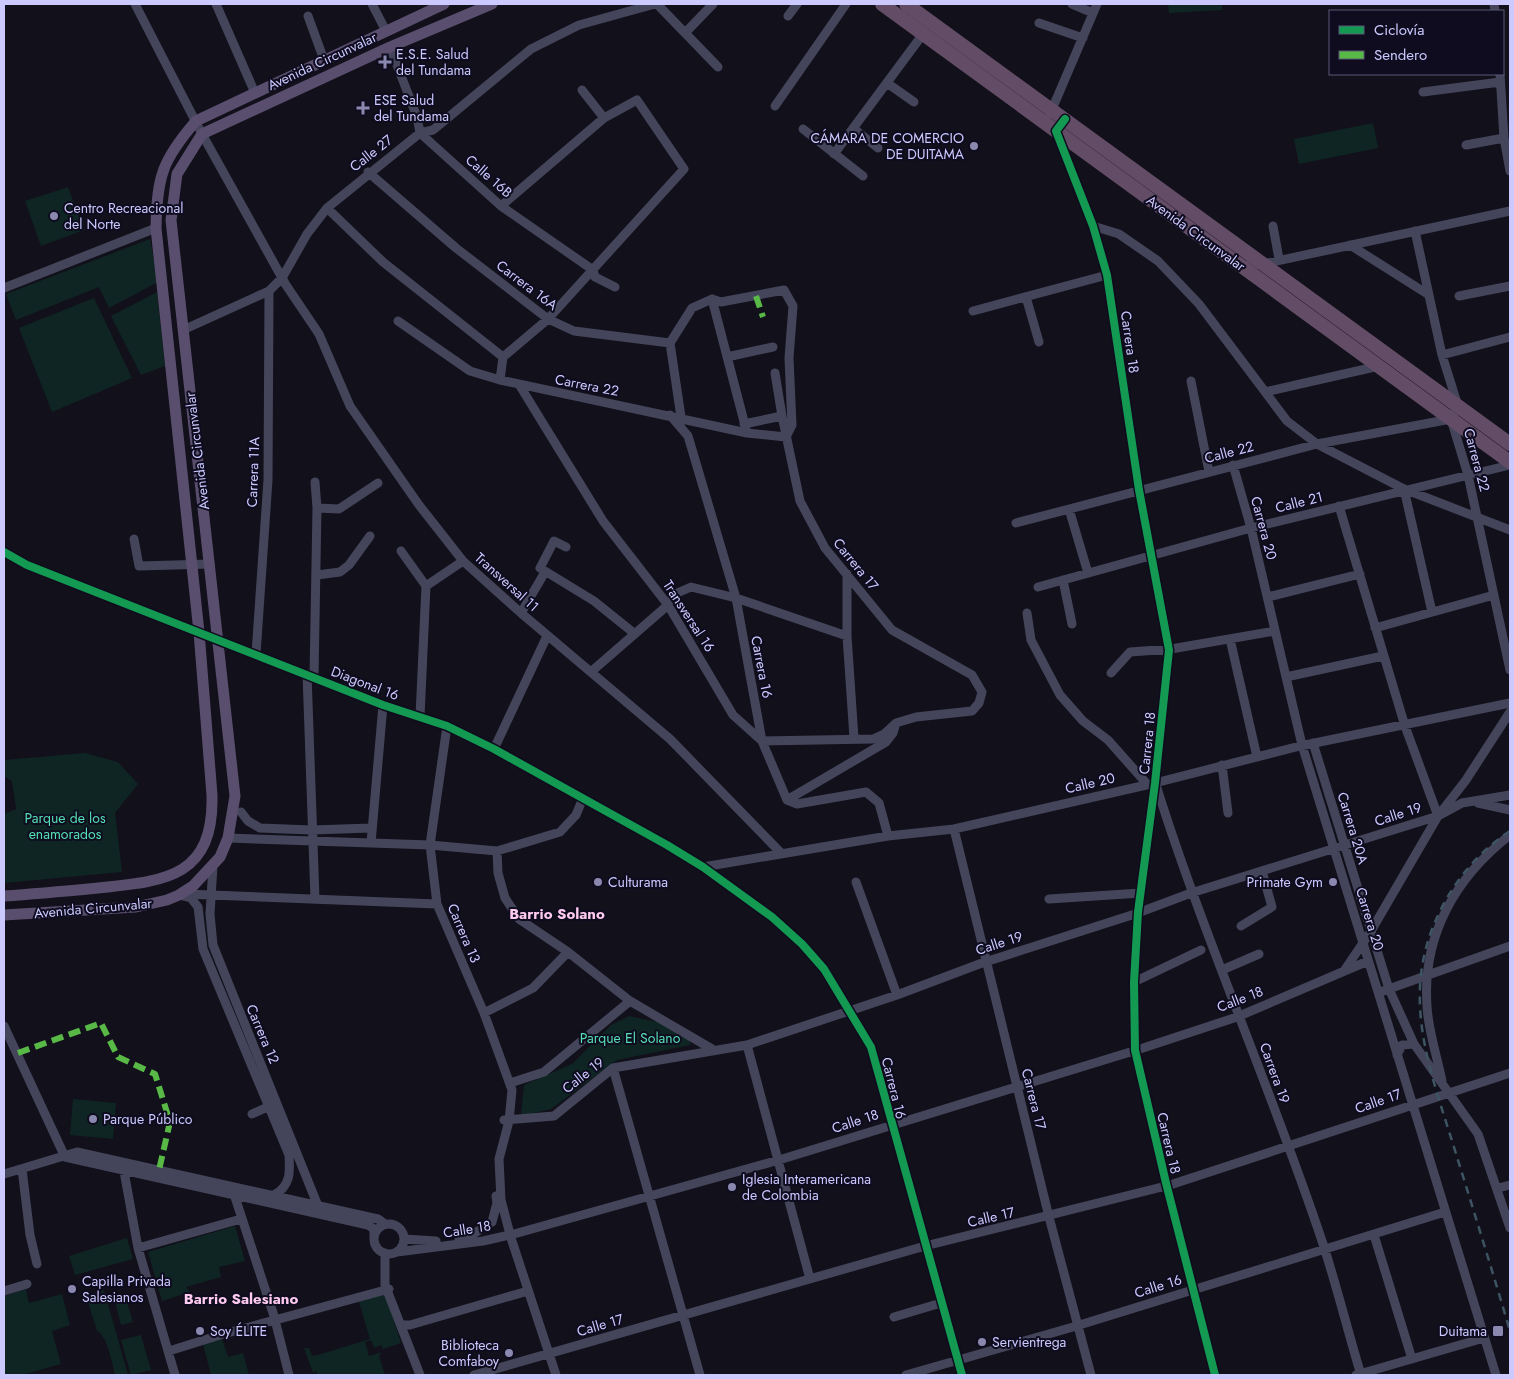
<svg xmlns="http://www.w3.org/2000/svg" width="1514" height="1379" viewBox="0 0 1514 1379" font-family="Jost,sans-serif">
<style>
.green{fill:#0f2524}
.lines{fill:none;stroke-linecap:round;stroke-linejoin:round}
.minor{stroke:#44455b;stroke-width:9}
.major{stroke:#594e6e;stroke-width:11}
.highway{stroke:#634d66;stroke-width:14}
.rail{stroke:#3d5563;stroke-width:2.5;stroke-dasharray:8 6;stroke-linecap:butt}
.quiet{stroke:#58b947;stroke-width:6;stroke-dasharray:12 6;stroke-linecap:butt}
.cycleway-casing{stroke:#0e0c1e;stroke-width:11}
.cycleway{stroke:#139951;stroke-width:8}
.poi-dot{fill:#8b88af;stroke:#0e0c1e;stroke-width:2}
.labels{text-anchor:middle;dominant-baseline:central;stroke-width:4;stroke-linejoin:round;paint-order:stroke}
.poi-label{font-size:14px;fill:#ccc9ff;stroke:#0e0c1e;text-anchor:start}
.street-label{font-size:14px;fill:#ccc9ff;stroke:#0e0c1e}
.park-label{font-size:14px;fill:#55dfb5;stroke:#0e0c1e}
.neighbourhood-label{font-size:15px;font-weight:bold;fill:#ffcbef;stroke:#0e0c1e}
</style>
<rect width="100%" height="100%" fill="#12101a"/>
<path class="green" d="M1168,4H1222V10L1169,13Z
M1373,123L1378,148L1299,164L1294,139Z
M68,187L84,230L41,246L25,201Z
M150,239L158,282L109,308L99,287L16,320L6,294Z
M157,292L165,366L141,375L111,316Z
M94,298L132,378L52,412L19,328Z
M85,753L118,762L138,784L115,813L122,872L4,883V814L16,809L12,781L4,776V760Z
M629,1016L658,1022L690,1038V1045L617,1060L551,1109L521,1116L524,1085L572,1064L611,1025Z
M73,1099L116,1103L113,1139L70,1135Z
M235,1226L245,1261L219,1267L221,1277L186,1287L190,1292L162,1301L148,1252Z
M127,1238L133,1259L75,1275L69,1256Z
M26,1289L29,1303L62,1294L70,1325L52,1331L61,1364L22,1375H4V1296Z
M104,1290L128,1375H115C112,1363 108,1337 97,1331L88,1302L93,1299L94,1293Z
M385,1293L401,1343L383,1349L381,1345L374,1348L371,1340L365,1342L369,1356L382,1352L379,1356L385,1375H318L316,1371L313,1373L304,1348H309L312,1356L318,1355L370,1339L359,1302Z
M126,1299L133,1322L121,1325L115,1302Z
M141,1335L151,1370L131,1375L121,1340Z
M222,1339L228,1357L243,1353L249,1375H211L203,1344Z"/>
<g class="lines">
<path class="minor" d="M135,4L202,134L286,285L319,334L350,406L419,505L463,561L521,613L670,739L780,852
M216,4L255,93
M372,4L386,31
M657,4L718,67
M1072,4L1093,13
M1494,4L1495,11
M308,16L324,60
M788,16L797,4
M1039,23L1083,38
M685,33L713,4
M390,47L417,117L420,133L501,206L593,270L595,277L615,287
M1500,74L1504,138L1510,171
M887,83L914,102
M582,90L604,118
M1423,92L1500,82
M775,106L846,4
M1050,114L1097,4
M853,128L878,148
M803,129L863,176
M1057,134L1093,226L1107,275L1139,490L1169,650L1155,783L1138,912L1134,982L1135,1050L1166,1183L1215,1375
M1466,145L1504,138
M834,154L923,34
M368,172L456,248L548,319L574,331L670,343L692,308L712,299
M501,206L604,118L637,100L684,169L548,319L503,357
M327,208L383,262L503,357
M1093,226L1119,234L1158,261L1199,304L1287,421L1317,444L1404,489L1510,530
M1273,226L1279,259
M1415,231L1442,355L1458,406L1451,419L1468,475L1510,670
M1350,245L1429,295
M1242,266L1263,264L1510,211
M4,288L156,228
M1459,296L1510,286
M1026,297L1039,342
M712,299L747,433
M973,311L1107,275
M398,321L470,371L500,380L747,433L786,437L792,425L789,358L793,306L784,290L721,302L712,299
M183,330L269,291L282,278L307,234L327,208L420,133L433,130L531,49L579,25L655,4
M670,343L681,417
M1442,355L1510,337
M727,357L773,347
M775,373L782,416L800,501L825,548L892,630L972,675L982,692L979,703L972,711L916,717L896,723L893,733L886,742L787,800
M500,380L503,357
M1191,381L1209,472
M520,386L603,521L668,605L733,715L762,741L873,739L884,734L895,724
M1265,392L1379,366
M670,415L688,436L736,598L762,741L787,800L797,804L866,792L879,803L888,836
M744,424L782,416
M1233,465L1251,528L1302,745L1496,1375
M315,482L317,508L339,509L378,483
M1404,489L1432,612
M1339,506L1405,726L1438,816
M1069,509L1088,573
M1016,523L1317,444L1451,419
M134,539L139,566L210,564
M566,547L554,541L540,568L594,601L635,634
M401,551L426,586
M4,552L27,565L383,705L447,726L494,749L667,845L703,867L772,917L802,944L824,969L871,1047L962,1375
M847,574V636L854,738
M317,575L340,572L349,565L370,536
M1063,580L1072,624
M426,586L463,561
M1038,587L1251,528L1510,465
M1268,597L1360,574
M521,613L545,572
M1027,613L1031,640L1060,695L1083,721L1108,740L1147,784
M1375,628L1494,595
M1230,639L1257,757
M256,654L268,480L269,291
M592,671L668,605L675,594L691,587L736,598L847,636
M1111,673L1130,652L1171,649L1275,631
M307,674L315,899
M314,677L317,508
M1286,677L1383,656
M420,716L426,586
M447,726L430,845L437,904L484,1013L512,1090L509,1121L499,1159L501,1200L511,1238L556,1375
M1313,743L1389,989L1414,1044L1478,1134L1510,1228
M494,749L547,636
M1222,765L1228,813
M1156,785C1205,941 1272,1090 1323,1244C1337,1287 1348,1332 1361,1375
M1478,803L1510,810
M241,812L248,821L260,828L312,830L371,828
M954,829L1049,1217L1091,1375
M228,838L430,845L497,851L560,832L576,815L583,798
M371,843L383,705
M497,851L498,873L505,898L519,919L568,952L630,1001L712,1049
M213,866L210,914L213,945L318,1206
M703,867L888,836L954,829L1155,783L1300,746L1510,703
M856,882L897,995
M185,894L437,904
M179,895L191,898L198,907L203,949L289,1155C290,1172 291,1186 274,1195
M1049,899L1141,893
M1241,926L1272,907L1262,871
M1222,970L1259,954
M1344,971L1371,931L1438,816L1466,780L1510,712
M1134,982L1201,950
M1383,991L1510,946
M484,1013L533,988L568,952
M4,1026L65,1157
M747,1045L810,1279
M1397,1055L1402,1045L1414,1044
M613,1068L700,1375
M1442,1081C1437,1056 1428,1030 1427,1006C1422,935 1456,877 1510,835
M510,1083L544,1072L630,1001
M252,1114L272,1105
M504,1120L554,1116L613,1068L747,1045L897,995L982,963L1135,914L1191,893L1438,816L1462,803L1510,795
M65,1157L368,1225L374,1229V1238
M123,1166L138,1248L175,1375
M22,1169L30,1235L37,1264
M4,1174L77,1152L378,1219L385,1224
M1498,1188L1510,1185
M234,1194L274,1316L289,1375
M374 1239a15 15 0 1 1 30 0a15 15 0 1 1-30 0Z
M1374,1235L1412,1359
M404,1239L436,1241
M459,1240L467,1238L492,1222L497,1203L496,1196
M138,1248L241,1219
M397,1252L483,1241L514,1234L779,1160L1140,1049L1237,1017L1368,961
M385,1253V1285L420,1375
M4,1291L27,1284
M894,1317L941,1303
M401,1325H410L528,1291
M169,1351L220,1335L389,1289
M474,1375L925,1246L1170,1185L1510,1073
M906,1375L1073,1327L1445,1212
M1356,1375L1484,1338"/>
<path class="major" d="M4,896C35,894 67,891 98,888C165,881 214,878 212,795L199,632L156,228C157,177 162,160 196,121L444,4
M4,915L136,907L167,900L179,895L193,886L220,857L228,838L235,796L171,220L177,174L202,134L390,47L492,4"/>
<path class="highway" d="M882,4L1510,462
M906,4L1510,444"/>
<path class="rail" d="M1510,831C1480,851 1458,876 1441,909C1397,996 1431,1071 1457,1157C1475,1215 1493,1273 1510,1331"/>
<path class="quiet" d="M756,296L763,317
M18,1053L101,1023L118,1057L155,1074L170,1122L159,1170"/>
<defs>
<path id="cycleway" d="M1065,119L1056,131L1093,226L1107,275L1139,490L1169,650L1155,783L1138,912L1134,982L1135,1050L1166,1183L1215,1375
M4,552L27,565L383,705L447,726L494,749L667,845L703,867L772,917L802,944L824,969L871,1047L962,1375"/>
</defs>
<use href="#cycleway" class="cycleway-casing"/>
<use href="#cycleway" class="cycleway"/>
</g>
<g class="poi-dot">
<path d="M382.5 54.5h5v5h5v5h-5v5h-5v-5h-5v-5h5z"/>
<path d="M360.5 100.5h5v5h5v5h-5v5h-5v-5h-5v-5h5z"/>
<circle cx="974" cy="146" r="5"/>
<circle cx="54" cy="216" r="5"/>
<circle cx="598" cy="882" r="5"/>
<circle cx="1333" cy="882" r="5"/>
<circle cx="93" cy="1119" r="5"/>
<circle cx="732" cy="1187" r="5"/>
<circle cx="72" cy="1289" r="5"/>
<circle cx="200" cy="1331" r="5"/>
<rect x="1492" y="1325" width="12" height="12" rx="2.5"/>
<circle cx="982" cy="1342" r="5"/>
<circle cx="509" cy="1353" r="5"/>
</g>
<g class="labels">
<g class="poi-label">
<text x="396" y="54">E.S.E. Salud<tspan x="396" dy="16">del Tundama</tspan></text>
<text x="374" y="100">ESE Salud<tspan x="374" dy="16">del Tundama</tspan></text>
<text x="964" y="138" text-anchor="end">CÁMARA DE COMERCIO<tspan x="964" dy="16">DE DUITAMA</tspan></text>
<text x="64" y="208">Centro Recreacional<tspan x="64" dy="16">del Norte</tspan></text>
<text x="608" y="882">Culturama</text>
<text x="1323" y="882" text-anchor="end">Primate Gym</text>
<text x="103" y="1119">Parque Público</text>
<text x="742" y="1179">Iglesia Interamericana<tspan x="742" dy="16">de Colombia</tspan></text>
<text x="82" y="1281">Capilla Privada<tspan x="82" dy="16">Salesianos</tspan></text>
<text x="210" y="1331">Soy ÉLITE</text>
<text x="1487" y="1331" text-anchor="end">Duitama</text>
<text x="992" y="1342">Servientrega</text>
<text x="499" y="1345" text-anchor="end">Biblioteca<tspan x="499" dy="16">Comfaboy</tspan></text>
</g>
<g class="street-label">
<text transform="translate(322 61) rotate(-25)">Avenida Circunvalar</text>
<text transform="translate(371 153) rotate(-38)">Calle 27</text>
<text transform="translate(489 176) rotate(41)">Calle 16B</text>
<text transform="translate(1196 233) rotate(36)">Avenida Circunvalar</text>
<text transform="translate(527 285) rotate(37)">Carrera 16A</text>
<text transform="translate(1130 342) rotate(82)">Carrera 18</text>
<text transform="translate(587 385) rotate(11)">Carrera 22</text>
<text transform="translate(197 451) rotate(-97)">Avenida Circunvalar</text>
<text transform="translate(1229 452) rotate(-15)">Calle 22</text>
<text transform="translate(1477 460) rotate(75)">Carrera 22</text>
<text transform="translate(253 472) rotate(-88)">Carrera 11A</text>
<text transform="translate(1299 502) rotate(-14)">Calle 21</text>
<text transform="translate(1264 528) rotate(75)">Carrera 20</text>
<text transform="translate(856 564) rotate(51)">Carrera 17</text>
<text transform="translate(507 582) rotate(42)">Transversal 11</text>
<text transform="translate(689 616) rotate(57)">Transversal 16</text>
<text transform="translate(762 667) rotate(79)">Carrera 16</text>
<text transform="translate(365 683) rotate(21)">Diagonal 16</text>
<text transform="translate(1147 743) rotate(-84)">Carrera 18</text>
<text transform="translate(1090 783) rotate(-13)">Calle 20</text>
<text transform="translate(1398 814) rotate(-18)">Calle 19</text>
<text transform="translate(1353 828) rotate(73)">Carrera 20A</text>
<text transform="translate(93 908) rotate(-5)">Avenida Circunvalar</text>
<text transform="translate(1370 919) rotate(73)">Carrera 20</text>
<text transform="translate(464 933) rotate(67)">Carrera 13</text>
<text transform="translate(999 943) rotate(-18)">Calle 19</text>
<text transform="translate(1240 999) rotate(-21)">Calle 18</text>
<text transform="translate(263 1034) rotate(67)">Carrera 12</text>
<text transform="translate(1275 1073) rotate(70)">Carrera 19</text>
<text transform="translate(583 1075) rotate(-38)">Calle 19</text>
<text transform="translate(894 1088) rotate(76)">Carrera 16</text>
<text transform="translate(1034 1099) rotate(76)">Carrera 17</text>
<text transform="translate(1378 1101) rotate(-19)">Calle 17</text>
<text transform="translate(855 1121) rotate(-18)">Calle 18</text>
<text transform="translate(1169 1143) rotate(77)">Carrera 18</text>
<text transform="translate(991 1217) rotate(-13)">Calle 17</text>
<text transform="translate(467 1229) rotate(-9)">Calle 18</text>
<text transform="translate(1158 1286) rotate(-17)">Calle 16</text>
<text transform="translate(600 1325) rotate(-16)">Calle 17</text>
</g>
<g class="park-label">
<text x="65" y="818">Parque de los<tspan x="65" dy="16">enamorados</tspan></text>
<text x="630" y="1038">Parque El Solano</text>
</g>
<g class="neighbourhood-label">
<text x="557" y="914">Barrio Solano</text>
<text x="241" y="1299">Barrio Salesiano</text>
</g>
</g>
<rect width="1514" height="1379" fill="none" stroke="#ccc9ff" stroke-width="10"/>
<rect x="1329" y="10" width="175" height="65" fill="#0e0c1e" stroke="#5a5878"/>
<rect x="1339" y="26" width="25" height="8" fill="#139951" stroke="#5a5878"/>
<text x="1374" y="35" font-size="15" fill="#ccc9ff">Ciclovía</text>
<rect x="1339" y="51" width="25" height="8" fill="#58b947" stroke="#5a5878"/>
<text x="1374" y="60" font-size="15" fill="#ccc9ff">Sendero</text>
</svg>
